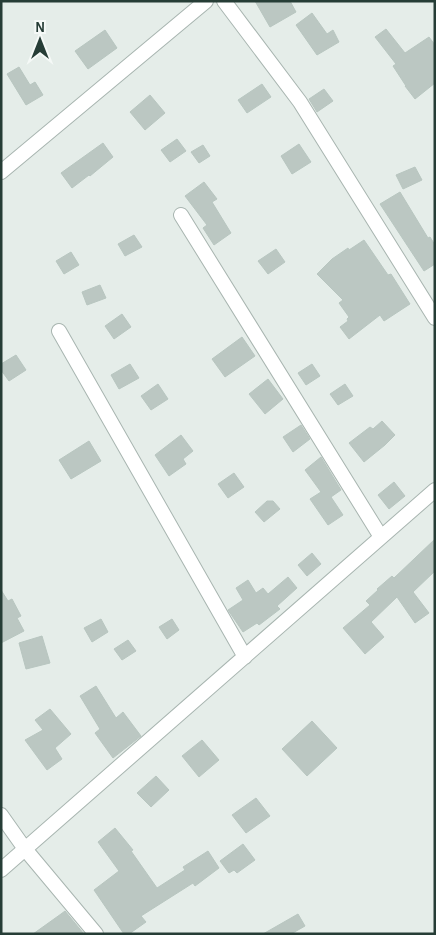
<svg xmlns="http://www.w3.org/2000/svg" width="436" height="935" viewBox="0 0 436 935" font-family="'Alegreya Sans',sans-serif">
<style>
.building{fill:#bbc7c2;stroke:#b8c6c0}
.lines{fill:none;stroke-linecap:round;stroke-linejoin:round}
.minor-casing{stroke:#a8b5b0;stroke-width:16}
.minor{stroke:#fff;stroke-width:14}
</style>
<rect width="100%" height="100%" fill="#e5ede9"/>
<path class="building" d="M255,1H290L296,12L270,27Z
M312,13L327,34L333,30L339,42L317,55L296,25Z
M386,29L405,53L429,37L435,45V83L415,99L405,86H406L393,66L396,64L375,37Z
M105,30L117,48L88,69L75,51Z
M19,67L30,85L35,82L43,95L26,105L7,74Z
M262,84L271,97L247,113L238,100Z
M324,89L333,101L317,112L309,99Z
M150,95L165,113L145,130L130,112Z
M177,139L186,151L170,162L161,150Z
M103,143L113,157L90,176L89,175L72,188L61,173Z
M299,144L311,162L292,174L281,156Z
M203,145L210,156L199,163L191,152Z
M415,167L422,180L403,189L396,175Z
M204,182L217,199L212,202L231,233L214,245L203,228L207,225L185,196Z
M400,192L428,238L430,237L435,245V264L424,271L380,204Z
M134,235L142,247L125,256L118,244Z
M364,240L388,275L391,274L410,304L384,321L380,315L349,339L340,327L348,321L347,319L349,317L339,303L343,300L317,274L332,259L348,248L349,250Z
M276,249L285,262L268,274L258,261Z
M71,252L79,265L64,274L56,261Z
M100,285L106,298L87,305L82,292Z
M122,314L131,327L114,339L105,326Z
M242,337L255,356L225,377L212,359Z
M16,355L26,370L9,381L1,370V364Z
M130,364L139,378L119,389L111,375Z
M312,364L320,376L306,385L298,373Z
M268,379L283,399L265,414L249,394Z
M158,384L168,399L151,410L141,396Z
M345,384L353,396L338,405L330,394Z
M382,421L395,435L385,445L364,462L349,443L370,427L373,429Z
M301,425L310,439L293,452L283,437Z
M181,435L193,451L183,459L186,464L169,476L155,455Z
M89,441L101,461L71,479L59,460Z
M321,457L341,490L331,497L343,515L328,525L310,499L321,492L305,470Z
M234,473L244,487L228,498L218,484Z
M394,482L405,496L389,509L378,495Z
M267,501H273L280,509L264,522L255,512Z
M435,539V571L413,592L429,613L415,623L397,597L371,622L384,637L365,654L343,628L370,605L366,601L378,590L377,589L392,576L394,578Z
M312,553L321,564L307,576L298,565Z
M288,577L297,588L277,606L280,609L259,625L257,623L243,632L228,610L243,600L236,588L248,580L256,593L263,588L268,594Z
M1,590L8,601L12,599L21,616L17,618L24,631L1,643Z
M101,619L108,632L92,642L84,628Z
M172,619L179,630L167,639L159,627Z
M42,636L50,663L26,669L19,643Z
M128,640L136,651L122,660L114,649Z
M96,686L116,718L123,712L141,736L113,758L95,733L100,729L80,696Z
M50,709L71,734L55,748L62,759L47,770L25,740L43,730L35,720Z
M312,721L337,748L307,776L282,749Z
M202,740L219,760L199,777L182,756Z
M156,776L169,790L151,807L137,793Z
M256,798L270,816L246,833L232,815Z
M115,828L133,850L131,851L157,888L185,870L183,867L208,851L219,868L195,886L193,883L141,916L146,922L129,934H124L94,890L119,871L98,842Z
M243,844L255,860L237,873L234,870L229,873L220,861Z
M65,911L84,934H33L61,914Z
M298,914L305,926L291,934H263Z"/>
<g class="lines">
<defs>
<path id="minor" d="M224,1L300,102L435,318
M1,172L206,1
M181,215L381,537
M59,331L245,657
M1,815L25,849L96,934
M1,870L435,490"/>
</defs>
<use href="#minor" class="minor-casing"/>
<use href="#minor" class="minor"/>
</g>
<rect width="436" height="935" fill="none" stroke="#263d36" stroke-width="5"/>
<g transform="translate(40 40)" stroke="#f5f9f7" stroke-width="4" paint-order="stroke">
<path d="M0-4L9 19L0 12L-9 19Z" fill="#263d36"/>
<text y="-8" font-size="14" font-weight="bold" text-anchor="middle" fill="#263d36">N</text>
</g>
</svg>
